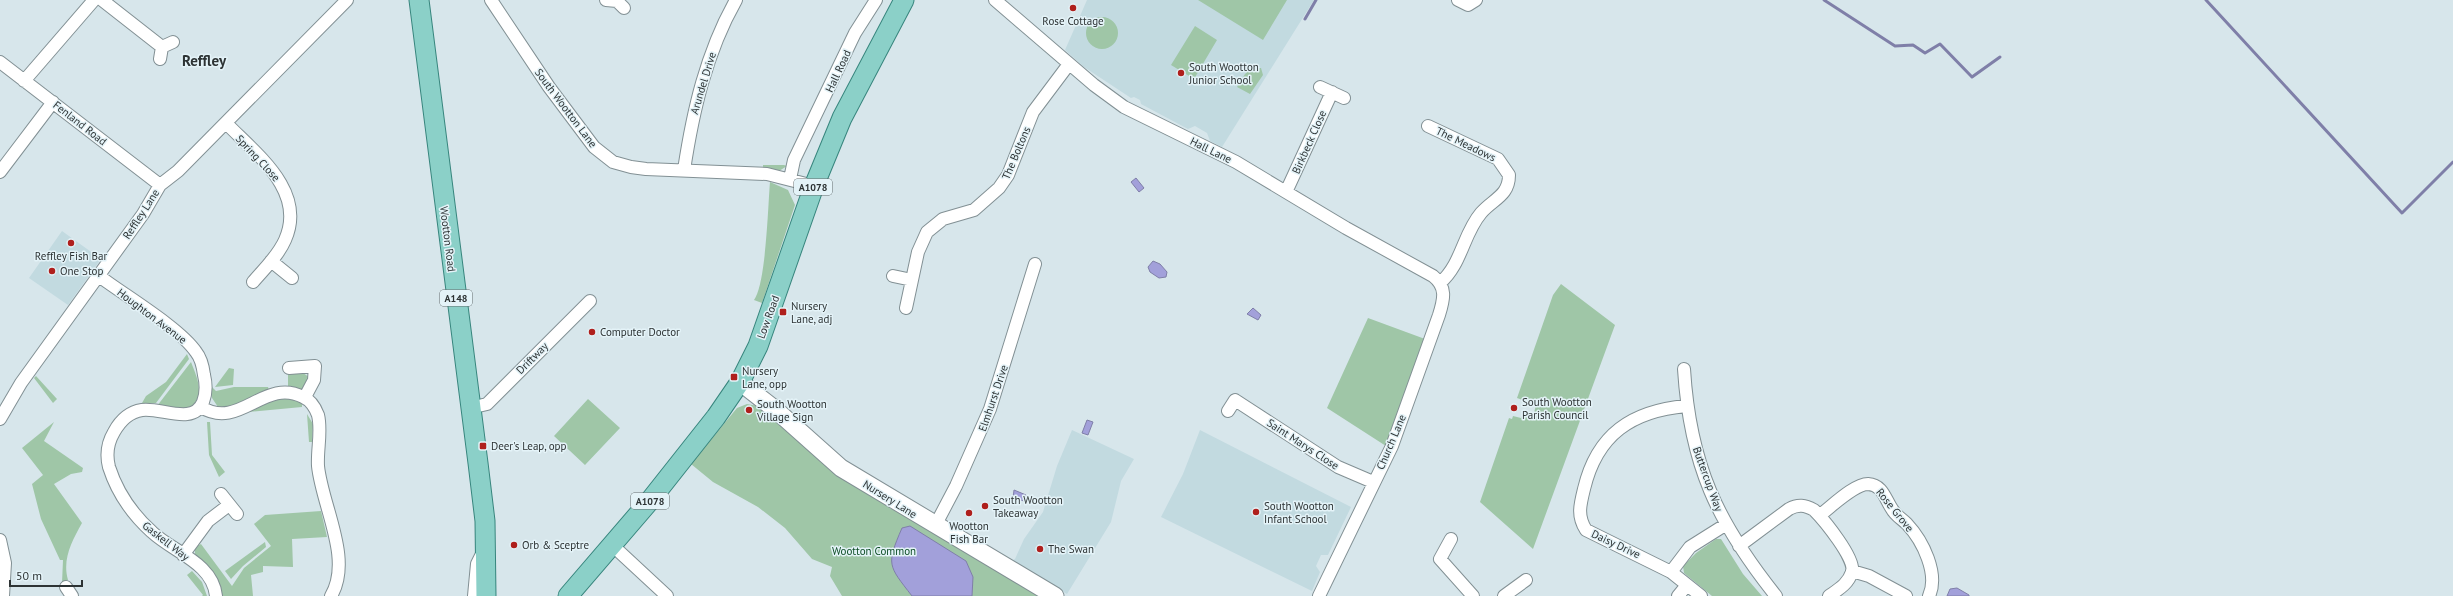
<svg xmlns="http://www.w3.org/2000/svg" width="2453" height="596" viewBox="0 0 2453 596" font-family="'PT Sans',sans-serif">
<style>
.built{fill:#c2dae0}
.green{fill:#9fc6a7}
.water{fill:#a2a0da;stroke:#7f7fa8}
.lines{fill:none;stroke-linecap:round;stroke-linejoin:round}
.stream{stroke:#7f7fa8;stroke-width:3}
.street-casing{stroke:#829094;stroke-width:14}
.secondary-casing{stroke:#829094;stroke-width:19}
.primary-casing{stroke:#37857d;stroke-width:21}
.street{stroke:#fff;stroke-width:12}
.secondary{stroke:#fff;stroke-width:17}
.primary{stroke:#8bd0c8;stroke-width:19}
.poi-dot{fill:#af1f1c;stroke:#e4f3f8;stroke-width:1.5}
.labels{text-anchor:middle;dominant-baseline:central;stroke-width:3;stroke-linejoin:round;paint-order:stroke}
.shield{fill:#e4f3f8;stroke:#646d6f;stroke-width:1}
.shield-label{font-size:10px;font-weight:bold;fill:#2d3334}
.poi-label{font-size:11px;fill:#2d3334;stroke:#e4f3f8;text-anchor:start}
.street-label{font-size:11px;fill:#2d3334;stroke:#e4f3f8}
.park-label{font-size:11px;fill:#0d4d25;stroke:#e4f3f8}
.district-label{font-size:15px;font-weight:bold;fill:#2d3334;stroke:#e4f3f8}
</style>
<rect width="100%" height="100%" fill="#d7e6eb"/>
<path class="built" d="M1087,0H1314L1222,147L1210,141L1207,133L1195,126L1188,129L1141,104L1140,100L1134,97L1131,98L1084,67L1065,50Z
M62,231L101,259L68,305L29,278Z
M1072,430L1134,459L1121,481L1111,522L1067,594L1011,561L1015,559L1024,539L1043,512L1057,466Z
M1200,430L1351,507L1328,555H1321L1316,566L1320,572L1312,591L1161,517L1183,474Z"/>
<path class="green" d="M1198,0H1287L1263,40Z
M1086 33a16 16 0 1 1 32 0a16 16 0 1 1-32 0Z
M1195,26L1217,40L1194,79L1171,65Z
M1252,68H1261L1263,75L1250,94L1237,87L1245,74Z
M763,165H784L787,166L779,171L763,169Z
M770,182L788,190L795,205L762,303L754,300C766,284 768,206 770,182Z
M1561,284L1615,325L1533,549L1480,502L1509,418L1512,419L1513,416L1521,418L1523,414L1533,417L1536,405L1517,398L1553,295Z
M1368,318L1425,339L1386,446L1327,408Z
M187,354L189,359L156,403H142L146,396L166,382Z
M191,362C198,380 206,396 188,410L157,406Z
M229,368L234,369L233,385L215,387Z
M288,373H303L309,377L304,390L288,388Z
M36,376L57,399L53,403L34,378Z
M210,385L216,391L234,387H268L269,390L235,407H218L212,398Z
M279,394L302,400V407L248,412Z
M588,399L620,428L585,465L554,436Z
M747,404L758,406L889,504L890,509L895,507L1054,596H842L830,576L832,567L812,559L785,528L758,507L713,482L691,464L737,408Z
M307,414L313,424L312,442H309Z
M54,422L44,441L83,468L82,472L71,474L54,484L82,523C72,541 62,559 68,580L62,583L63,560H60L41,519L32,484L43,475L22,448Z
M207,422H210L212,455L225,472L219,477L209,455Z
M321,511L327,537L292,539L293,567L263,566V572L251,575L253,596H220L195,554V547L201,544L232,586L244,568L271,546L254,524L265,515Z
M1716,539H1721L1743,574L1762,596H1712L1684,573L1683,566L1696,553Z
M265,542L266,547L243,566L231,579L225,571Z
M192,571L202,582L207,596H202L203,595L187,575Z"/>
<path class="water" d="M1136,178L1144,188L1139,192L1131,182Z
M1153,261L1160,264L1167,272L1166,277L1159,278L1150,272L1148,267Z
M1253,308L1261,315L1258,320L1247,314Z
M1087,420L1093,422L1088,435L1082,433Z
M1014,490L1026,495L1024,501L1013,498Z
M910,526L966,561L973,577L972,596H912C888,565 886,565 902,528Z
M1957,588L1969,595V596H1947L1950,589Z"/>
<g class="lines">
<path class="stream" d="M1824,0L1895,46L1913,45L1925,53L1940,44L1972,77L2000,57
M2206,0L2402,213L2453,162
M1305,19L1316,0"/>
<defs>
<path id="street" d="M102,0L162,47
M491,0L549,87L594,147L613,162L631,167L646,169L767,174L814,186
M606,0L617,1L624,8
M995,0L1094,85L1124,107L1236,162L1346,228L1433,276C1447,287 1444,299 1439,315L1392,446L1319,596
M1458,0L1468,5L1476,0
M160,59L162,47L173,42
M0,62L160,185
M24,81L94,0
M1320,87L1344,98
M226,123C256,154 307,191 285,240C278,256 264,269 253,282
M1428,126L1498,159L1509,175C1509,196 1493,199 1481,213C1463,234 1462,264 1440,283
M684,170C693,111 706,53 736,0
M0,172L53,102
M790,179L794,160L855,33L876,0
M1286,192L1332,92
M271,261L292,278
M99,276C124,295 180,328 196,352C201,358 203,367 204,375C206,383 206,394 203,402C193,426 161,407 142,410C129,412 120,421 114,432C108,442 106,455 109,467C117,492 132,514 152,532C173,552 213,563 216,596
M893,276L912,280
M906,308L918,252L927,232L943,219L974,210L999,188L1008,175L1033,112L1069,64
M289,368L315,366L314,380L305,397
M1684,369C1690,465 1717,522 1776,596
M1686,406C1632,411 1597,434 1584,489C1580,505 1577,516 1586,530L1671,572L1701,596
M201,407C240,431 264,377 303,397C310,400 315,407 318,415C322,431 317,449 318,466C322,506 353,559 331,596
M470,408L487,404L590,301
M1228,411L1235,400L1338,467L1373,482
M0,419L21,383L143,214L160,185L178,171L347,0
M221,494L237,514
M1820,515C1831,507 1854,484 1868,484C1883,485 1885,499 1892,509C1895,515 1902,519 1907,524C1923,541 1939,574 1929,596
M935,526L956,486L990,409L1035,264
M1451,539L1440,559L1473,596
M0,540L5,563L3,596
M611,544L667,596
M1739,546L1789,509C1798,504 1805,505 1814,510C1824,520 1856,559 1852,572C1848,584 1839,589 1829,596
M183,555L208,521L229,505
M1852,571L1869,576L1906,596
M1671,572L1690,547L1725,525
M66,587L72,596
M474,596L477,564L481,556
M1504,596L1526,580
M1678,596L1687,585"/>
<path id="secondary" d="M740,382L777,411L841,468L1055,596"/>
<path id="primary" d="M419,0L478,463L485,521L486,596
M568,596L648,503L716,417L740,382L758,346L814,186L842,118L904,0"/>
</defs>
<use href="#street" class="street-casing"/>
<use href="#secondary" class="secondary-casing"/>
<use href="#primary" class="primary-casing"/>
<use href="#street" class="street"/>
<use href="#secondary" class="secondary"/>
<use href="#primary" class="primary"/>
</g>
<g class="poi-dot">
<circle cx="1073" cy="8" r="4"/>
<circle cx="1181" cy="73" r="4"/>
<circle cx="71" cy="243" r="4"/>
<circle cx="52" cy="271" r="4"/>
<rect x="779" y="308" width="8" height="8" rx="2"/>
<circle cx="592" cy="332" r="4"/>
<rect x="730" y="373" width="8" height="8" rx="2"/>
<circle cx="1514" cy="408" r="4"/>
<circle cx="749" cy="410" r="4"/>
<rect x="479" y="442" width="8" height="8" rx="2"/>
<circle cx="985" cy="506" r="4"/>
<circle cx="1256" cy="512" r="4"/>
<circle cx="969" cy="513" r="4"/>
<circle cx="514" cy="545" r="4"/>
<circle cx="1040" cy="549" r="4"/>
</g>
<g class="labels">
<g class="shield">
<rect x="794" y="179" width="38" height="16" rx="3"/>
<rect x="440" y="290" width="32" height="16" rx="3"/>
<rect x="631" y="493" width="38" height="16" rx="3"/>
</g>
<g class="shield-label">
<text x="813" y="187">A1078</text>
<text x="456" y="298">A148</text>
<text x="650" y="501">A1078</text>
</g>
<g class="poi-label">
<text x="1073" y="21" text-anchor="middle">Rose Cottage</text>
<text x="1189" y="67">South Wootton<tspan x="1189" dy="13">Junior School</tspan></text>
<text x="71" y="256" text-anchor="middle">Reffley Fish Bar</text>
<text x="60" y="271">One Stop</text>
<text x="791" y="306">Nursery<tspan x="791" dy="13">Lane, adj</tspan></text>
<text x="600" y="332">Computer Doctor</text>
<text x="742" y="371">Nursery<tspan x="742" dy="13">Lane, opp</tspan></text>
<text x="1522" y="402">South Wootton<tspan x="1522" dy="13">Parish Council</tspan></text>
<text x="757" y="404">South Wootton<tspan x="757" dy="13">Village Sign</tspan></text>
<text x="491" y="446">Deer's Leap, opp</text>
<text x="993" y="500">South Wootton<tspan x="993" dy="13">Takeaway</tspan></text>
<text x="1264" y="506">South Wootton<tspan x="1264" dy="13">Infant School</tspan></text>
<text x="969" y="526" text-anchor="middle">Wootton<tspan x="969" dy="13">Fish Bar</tspan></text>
<text x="522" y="545">Orb &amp; Sceptre</text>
<text x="1048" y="549">The Swan</text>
</g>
<g class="street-label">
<text transform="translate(838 71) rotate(-65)">Hall Road</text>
<text transform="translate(703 83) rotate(-73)">Arundel Drive</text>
<text transform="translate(566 108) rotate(53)">South Wootton Lane</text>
<text transform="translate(80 123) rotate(38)">Fenland Road</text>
<text transform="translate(1309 142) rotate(-66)">Birkbeck Close</text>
<text transform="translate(1466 144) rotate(26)">The Meadows</text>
<text transform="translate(1211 150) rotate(26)">Hall Lane</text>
<text transform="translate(1016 153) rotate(-67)">The Boltons</text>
<text transform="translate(258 158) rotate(47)">Spring Close</text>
<text transform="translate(141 214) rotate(-57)">Reffley Lane</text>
<text transform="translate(448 239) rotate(83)">Wootton Road</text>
<text transform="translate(152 316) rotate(37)">Houghton Avenue</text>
<text transform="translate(768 317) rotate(-70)">Low Road</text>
<text transform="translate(532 358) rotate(-45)">Driftway</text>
<text transform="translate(993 398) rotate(-71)">Elmhurst Drive</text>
<text transform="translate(1391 442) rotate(-67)">Church Lane</text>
<text transform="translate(1303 444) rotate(33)">Saint Marys Close</text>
<text transform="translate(1708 479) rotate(70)">Buttercup Way</text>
<text transform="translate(890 499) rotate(32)">Nursery Lane</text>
<text transform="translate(1895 510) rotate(51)">Rose Grove</text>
<text transform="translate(166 541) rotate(38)">Gaskell Way</text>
<text transform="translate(1616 544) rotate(25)">Daisy Drive</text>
</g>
<g class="park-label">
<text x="874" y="551">Wootton Common</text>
</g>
<g class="district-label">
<text x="204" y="60">Reffley</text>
</g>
</g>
<path d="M10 580v6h72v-6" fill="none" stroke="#2d3334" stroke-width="2"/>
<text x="16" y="580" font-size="12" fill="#2d3334" stroke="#e4f3f8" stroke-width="3" paint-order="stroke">50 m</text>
</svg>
